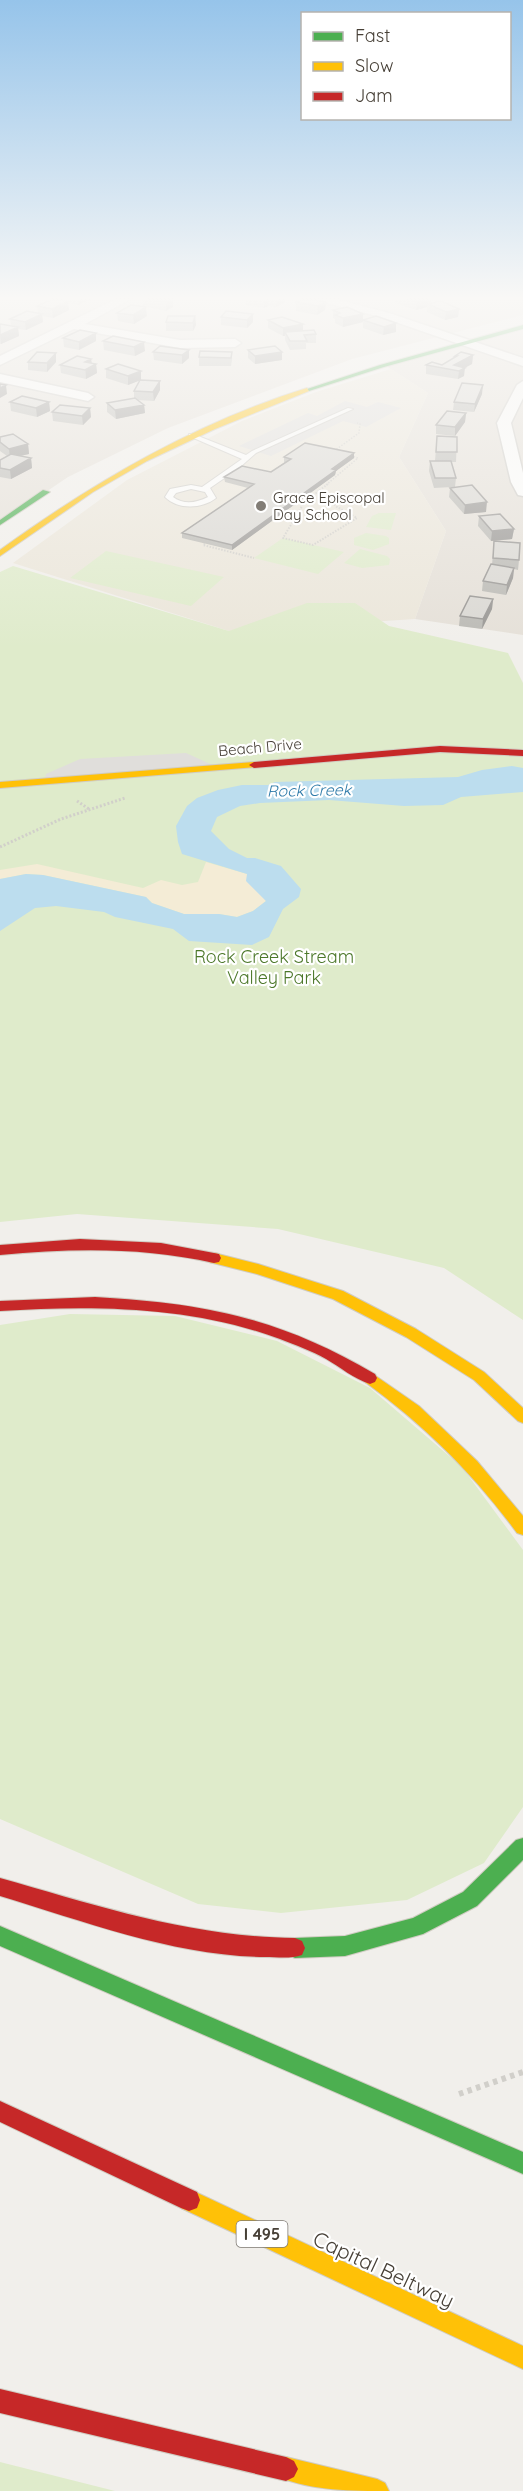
<svg xmlns="http://www.w3.org/2000/svg" width="523" height="2491" viewBox="0 0 523 2491" font-family="Quicksand,sans-serif">
<style>
.residential{fill:#e5e0d8}
.education{fill:#ebe6da}
.green{fill:#dfebcb}
.sand{fill:#f4ecd6}
.parking{fill:#e0dedb}
.water{fill:#bcddee}
.lines{fill:none;stroke-linecap:round;stroke-linejoin:round}
.lane-casing{stroke:#cfcdc8;stroke-width:2}
.street-casing{stroke:#cfcdc8;stroke-width:3}
.fast-casing{stroke:#d0ccc2;stroke-width:2}
.slow-casing{stroke:#d0ccc2;stroke-width:2}
.jam-casing{stroke:#d0ccc2;stroke-width:2}
.path-far3{stroke:#d1cfca;stroke-width:1.5;stroke-dasharray:1.5 1.5;stroke-linecap:butt}
.path-far2{stroke:#d1cfca;stroke-width:2;stroke-dasharray:1.5 1.5;stroke-linecap:butt}
.path-far1{stroke:#d1cfca;stroke-width:3;stroke-dasharray:2 2;stroke-linecap:butt}
.path{stroke:#d1cfca;stroke-width:6;stroke-dasharray:4.5 4.5;stroke-linecap:butt}
.lane{fill:#fdfdfc;fill-rule:evenodd}
.street{fill:#fdfdfc;fill-rule:evenodd}
.fast{fill:#4caf50;fill-rule:evenodd}
.slow{fill:#ffc107;fill-rule:evenodd}
.jam{fill:#c62828;fill-rule:evenodd}
.wall{fill:#bbbab5}
.shaded-wall{fill:#999794}
.building{fill:#dad8d3;stroke:#999794;stroke-width:1.5}
.poi-dot{fill:#827d76;stroke:#fff;stroke-width:2}
.labels{text-anchor:middle;dominant-baseline:central;stroke-width:4.5;stroke-linejoin:round;paint-order:stroke}
.far-poi-label{font-size:15px;fill:#474037;stroke:#fff;text-anchor:start}
.far-street-label{font-size:15px;fill:#474037;stroke:#fff}
.far-water-label{font-size:16px;font-style:italic;fill:#2f7ba9;stroke:#fff}
.shield{fill:#fff;stroke:#7e7973;stroke-width:1.5}
.shield-label{font-size:16px;font-weight:bold;fill:#474037}
.park-label{font-size:18px;fill:#4c782a;stroke:#fff}
.near-street-label{font-size:21px;fill:#474037;stroke:#fff}
</style>
<rect width="100%" height="100%" fill="#f1efeb"/>
<path class="residential" d="M0,299H523V315L352,359L168,428L68,477L0,523Z
M523,327V635L415,619L446,531L399,457L428,393L383,364Z"/>
<path class="education" d="M391,369L428,393L399,457L446,531L415,619L229,631L13,563L127,480L242,421L316,392Z"/>
<path class="green" d="M379,513H396L391,530L366,527L372,516Z
M366,533L386,536L389,538V544L373,550L354,545V538Z
M283,538L344,552L318,574L254,558Z
M360,549L387,556L390,559L389,565L362,568L344,563Z
M106,551L224,577L191,606L70,578Z
M13,566L229,631L307,603H355L389,626L508,653L523,683V1320L444,1268L278,1229L77,1214L0,1222V572Z
M70,1314L175,1316L277,1341L370,1388L462,1467L523,1550V1807L484,1863L407,1900L281,1913L198,1904L0,1819V1325Z
M0,2462L115,2491H0Z"/>
<path class="sand" d="M206,862L247,874L266,901L253,911L237,917L219,914H184L152,903L146,897L43,875L26,874L0,879V870L37,864L143,888L161,880L182,885L198,882Z"/>
<path class="parking" d="M345,401L367,407L378,402L401,408L366,427L343,421L271,456L239,446L308,413L317,416Z
M186,753L217,767L44,783L46,774L80,759Z"/>
<path class="water" d="M512,766L523,768V792L461,797L443,805L404,806L329,800L260,803L240,806L217,817L211,831L229,849L247,858H255L281,866L301,889L299,897L283,909L269,937L252,945L189,941L173,929L115,917L104,912L56,906L35,908L0,931V879L26,874L43,875L146,897L152,903L184,914H219L237,917L253,911L266,901L246,881L247,874L182,854L178,842L176,826L187,806L197,798L218,790L242,785H268L275,782L458,777L482,770Z"/>
<g class="lines">
<defs>
<path id="lane" d="M348,408L353,409L256,453L239,468L210,488L216,498C202,509 178,510 165,497L170,489L191,485L202,487L242,459L189,436V434H193L246,455L252,451ZM191,489L205,492L208,497C196,503 184,505 173,497L176,493Z"/>
<path id="street" d="M116,299H131L85,324L180,340L235,339L241,343L235,347L180,348L74,329L0,365V356Z
M316,299H335L389,313L523,358V366L381,317L318,301Z
M0,374L88,393L94,397L88,401L0,382Z
M523,381V398L511,423L523,473V496L518,495L511,482L497,423L517,385Z"/>
<path id="fast" d="M523,325V329L384,367L309,391L304,390L380,365Z
M43,490L50,492L0,525V520Z
M523,1838V1860L477,1906L423,1934L345,1956L295,1958L288,1955L285,1948L288,1941L295,1938L345,1936L413,1918L463,1892L516,1840Z
M0,1926L523,2152V2174L0,1946Z"/>
<path id="slow" d="M307,388L309,391L215,429L147,461L93,492L0,556V550C94,482 195,423 307,388Z
M254,762L257,763V767L0,788V782Z
M214,1253L258,1264L343,1291L416,1329L484,1372L523,1408V1423L518,1421L474,1380L406,1337L333,1299L257,1274L209,1262L207,1258L209,1254Z
M370,1372L419,1406L477,1461L523,1516V1535L517,1533C474,1474 424,1425 365,1382L363,1378L365,1374Z
M189,2189L523,2346V2369L181,2208L178,2200L181,2192Z
M286,2457L377,2479L385,2483L389,2491C351,2491 314,2491 278,2477L274,2469L278,2461Z"/>
<path id="jam" d="M440,746L523,750V756L440,752L254,768L249,765L254,762Z
M80,1239L161,1243L214,1253L219,1254L221,1258L219,1262L214,1263C143,1247 73,1248 0,1255V1245Z
M95,1297C204,1303 280,1318 375,1374L377,1378L375,1382L370,1384C354,1379 340,1367 326,1359C312,1351 295,1345 280,1339C191,1306 94,1305 0,1311V1301Z
M0,1878C99,1906 191,1937 295,1938L302,1941L305,1948L302,1955C291,1959 277,1957 265,1957C175,1956 86,1922 0,1896Z
M0,2101L197,2192L200,2200L197,2208L189,2211L181,2208L0,2122Z
M0,2389L286,2457L294,2461L298,2469L294,2477L286,2481L0,2413Z"/>
</defs>
<use href="#lane" class="lane-casing"/>
<use href="#street" class="street-casing"/>
<use href="#fast" class="fast-casing"/>
<use href="#slow" class="slow-casing"/>
<use href="#jam" class="jam-casing"/>
<path class="path-far3" d="M334,451L359,433L360,424L357,423
M326,485L358,458L352,456"/>
<path class="path-far2" d="M300,501L304,503L283,538L313,545L357,518L337,507L320,490L328,484
M304,503L320,490
M205,544L203,545L254,558"/>
<path class="path-far1" d="M77,801L89,809
M0,847L61,819L125,798"/>
<path class="path" d="M459,2094L523,2072"/>
<use href="#lane" class="lane"/>
<use href="#street" class="street"/>
<use href="#fast" class="fast"/>
<use href="#slow" class="slow"/>
<use href="#jam" class="jam"/>
</g>
<path class="wall" d="M63,299H91L78,305L68,303L69,310L53,318L42,316L43,322L26,330L18,329L19,336L1,344H0V324L11,326L10,319L38,313L37,306L63,300Z
M143,299H173V307L166,311L143,306Z
M246,299H285V302L276,307L268,306L264,308L246,305Z
M396,299H431L430,303L459,309L458,317L445,320L427,312V307L416,310L395,303Z
M296,302H326L325,310L317,315L296,311Z
M333,310L363,314V322L343,327L335,323V319L333,318Z
M226,311L253,322L247,328L221,325V317Z
M117,313L147,316L134,324L118,321Z
M195,316L196,325L193,331H166V322Z
M268,320L303,324V331L316,334V343H306V349L290,350L285,340V336H283L268,328Z
M363,320L396,323V332L383,335L363,328Z
M96,333V341L79,350L64,347L63,338Z
M113,336L145,351L135,356L104,350L103,341Z
M189,350V358L182,364L154,360L153,352Z
M248,350L282,360L255,364L248,358Z
M232,352V360L231,366H199V357Z
M56,353V362L47,372L28,370V362Z
M473,355L472,364L464,368V376L458,379L426,374V365H442L455,358V356Z
M91,359L92,363L96,364L97,373L86,379L61,373L60,365Z
M106,369L141,380L160,381V390L154,401L137,400L144,405L145,413L116,419L107,412V403L134,398V391L140,380L128,385L106,378Z
M482,394L474,412L453,410L454,402Z
M10,402H49L50,411L37,417L11,411Z
M90,408L91,417L83,425L53,421L52,412Z
M466,413L465,422L455,436L436,434V425Z
M437,436L457,437L456,462H451L456,478L455,487L486,512L464,514L449,497L450,488L452,487L434,488L429,471L430,461H435Z
M0,437L28,444L29,454L20,456L31,458L32,468L11,479L0,477V460L7,456L0,451Z
M354,453V458L336,471L335,475L232,550L182,538V533L248,488L225,482L224,477L271,472L285,462H284V457Z
M479,516L514,529L512,539L491,541L478,526Z
M494,541L519,560L518,570L514,569L513,578L506,595L482,591L483,581L492,565Z
M493,599L492,609L482,629L459,626L460,616Z"/>
<path class="shaded-wall" d="M78,299H91L78,305Z
M173,299V307L166,311V302Z
M266,299H268V306L264,308V300Z
M276,299H285V302L276,307Z
M428,299H431L430,305L428,304L427,307L416,310L417,302Z
M68,301L69,310L53,318L52,309Z
M326,302L325,310L317,315L318,306Z
M146,307L147,316L134,324L133,315Z
M459,309L458,317L445,320L446,312Z
M42,314L43,322L26,330L25,322Z
M253,314V322L247,328V320Z
M363,314V322L343,327V318Z
M195,316L196,325L193,331V323Z
M396,323V332L383,335L384,327Z
M303,324V332H285V336H283V328Z
M18,327L19,336L1,344L0,335Z
M96,333V341L79,350V342Z
M144,342L145,351L135,356L134,347Z
M189,350V358L182,364V355Z
M282,352V360L255,364V356Z
M56,353V362L47,372V363Z
M473,355L472,364L459,371L454,365Z
M91,359L92,367L96,364L97,373L86,379L85,362Z
M465,368L464,376L458,379L459,371Z
M141,371V380L128,385V376Z
M160,381V390L154,401L153,392Z
M6,385L7,394L0,398V388Z
M483,385L482,394L474,412L475,404Z
M49,402L50,411L37,417L36,408Z
M144,405L145,413L116,419L115,410Z
M90,408L91,417L83,425L82,416Z
M466,413L465,422L455,436V427Z
M28,444L29,454L10,458L9,449Z
M354,453V458L336,471L335,475L232,550V545Z
M31,458L32,468L11,479L10,470Z
M487,502L486,512L464,514L465,505Z
M514,529L512,539L491,541L492,531Z
M514,568L513,578L506,595L507,585Z
M493,599L492,609L482,629L483,619Z"/>
<path class="building" d="M53,299L68,301L52,309L37,306Z
M147,299H173L166,302Z
M303,299H310L326,302L318,306L296,302Z
M407,299H428L417,302Z
M441,301L459,309L446,312L428,304Z
M131,305L146,307L133,315L117,313Z
M347,307L363,314L343,318L335,315L340,313L333,310Z
M27,311L42,314L25,322L10,319Z
M226,311L253,314L247,320L221,317Z
M168,316H195L193,323L166,322Z
M376,316L396,323L384,327L363,320Z
M282,317L303,324L283,328L268,320Z
M0,324L18,327L0,335Z
M80,330L96,333L79,342L63,338Z
M314,330L316,334L304,335L307,341H290L285,332Z
M113,336L144,342L134,347L103,341Z
M160,346L189,350L182,355L153,352Z
M275,346L282,352L255,356L248,350Z
M200,351L232,352L231,358L199,357Z
M37,352L56,353L47,363L28,362Z
M461,352L473,355L454,365L465,368L459,371L426,365L432,362L442,365L457,356H455Z
M77,356L91,359L85,362L96,364L85,370L60,365Z
M118,364L141,371L128,376L106,369Z
M140,380L160,381L153,392L134,391Z
M462,383L483,385L475,404L454,402Z
M0,384L6,385L0,388Z
M22,396L49,402L36,408L10,402Z
M135,398L144,405L115,410L107,403Z
M60,405L90,408L82,416L52,412Z
M447,411L466,413L455,427L436,425Z
M13,434L28,444L9,449L0,442V437Z
M437,436L457,437V452H436Z
M305,443L354,453L332,469L336,470L232,545L182,533L254,484L224,477L242,466L271,472L291,459L284,457Z
M11,454L31,458L10,470L0,468V460Z
M430,461H451L456,478H435Z
M472,485L487,502L465,505L450,488Z
M500,514L514,529L492,531L479,516Z
M494,541L520,543L519,560L493,558Z
M491,564L514,568L507,585L483,581Z
M470,596L493,599L483,619L460,616Z"/>
<linearGradient id="sky" x2="0" y2="1"><stop stop-color="#96c4ea"/><stop offset="0.46" stop-color="#f9f8f6"/><stop offset="1" stop-color="#f9f8f6" stop-opacity="0"/></linearGradient>
<rect width="523" height="648" fill="url(#sky)"/>
<circle class="poi-dot" cx="261" cy="506" r="6"/>
<g class="labels">
<g class="far-poi-label">
<text x="273" y="497">Grace Episcopal<tspan x="273" dy="17">Day School</tspan></text>
</g>
<g class="far-street-label">
<text transform="translate(260 747) rotate(-5)">Beach Drive</text>
</g>
<g class="far-water-label">
<text transform="translate(309 790) rotate(-1)">Rock Creek</text>
</g>
<rect class="shield" x="236.5" y="2221" width="51" height="26" rx="4.5"/>
<g class="shield-label">
<text x="262" y="2234">I 495</text>
</g>
<g class="park-label">
<text x="274" y="956">Rock Creek Stream<tspan x="274" dy="21">Valley Park</tspan></text>
</g>
<g class="near-street-label">
<text transform="translate(384 2269) rotate(25)">Capital Beltway</text>
</g>
</g>
<rect x="301" y="12" width="210" height="108" fill="#ffffff" stroke="#b5b3af" stroke-width="1.5"/>
<rect x="313" y="32" width="30" height="9" fill="#4caf50" stroke="#b5b3af" stroke-width="1.5"/>
<text x="355" y="42" font-size="18" fill="#474037">Fast</text>
<rect x="313" y="62" width="30" height="9" fill="#ffc107" stroke="#b5b3af" stroke-width="1.5"/>
<text x="355" y="72" font-size="18" fill="#474037">Slow</text>
<rect x="313" y="92" width="30" height="9" fill="#c62828" stroke="#b5b3af" stroke-width="1.5"/>
<text x="355" y="102" font-size="18" fill="#474037">Jam</text>
</svg>
